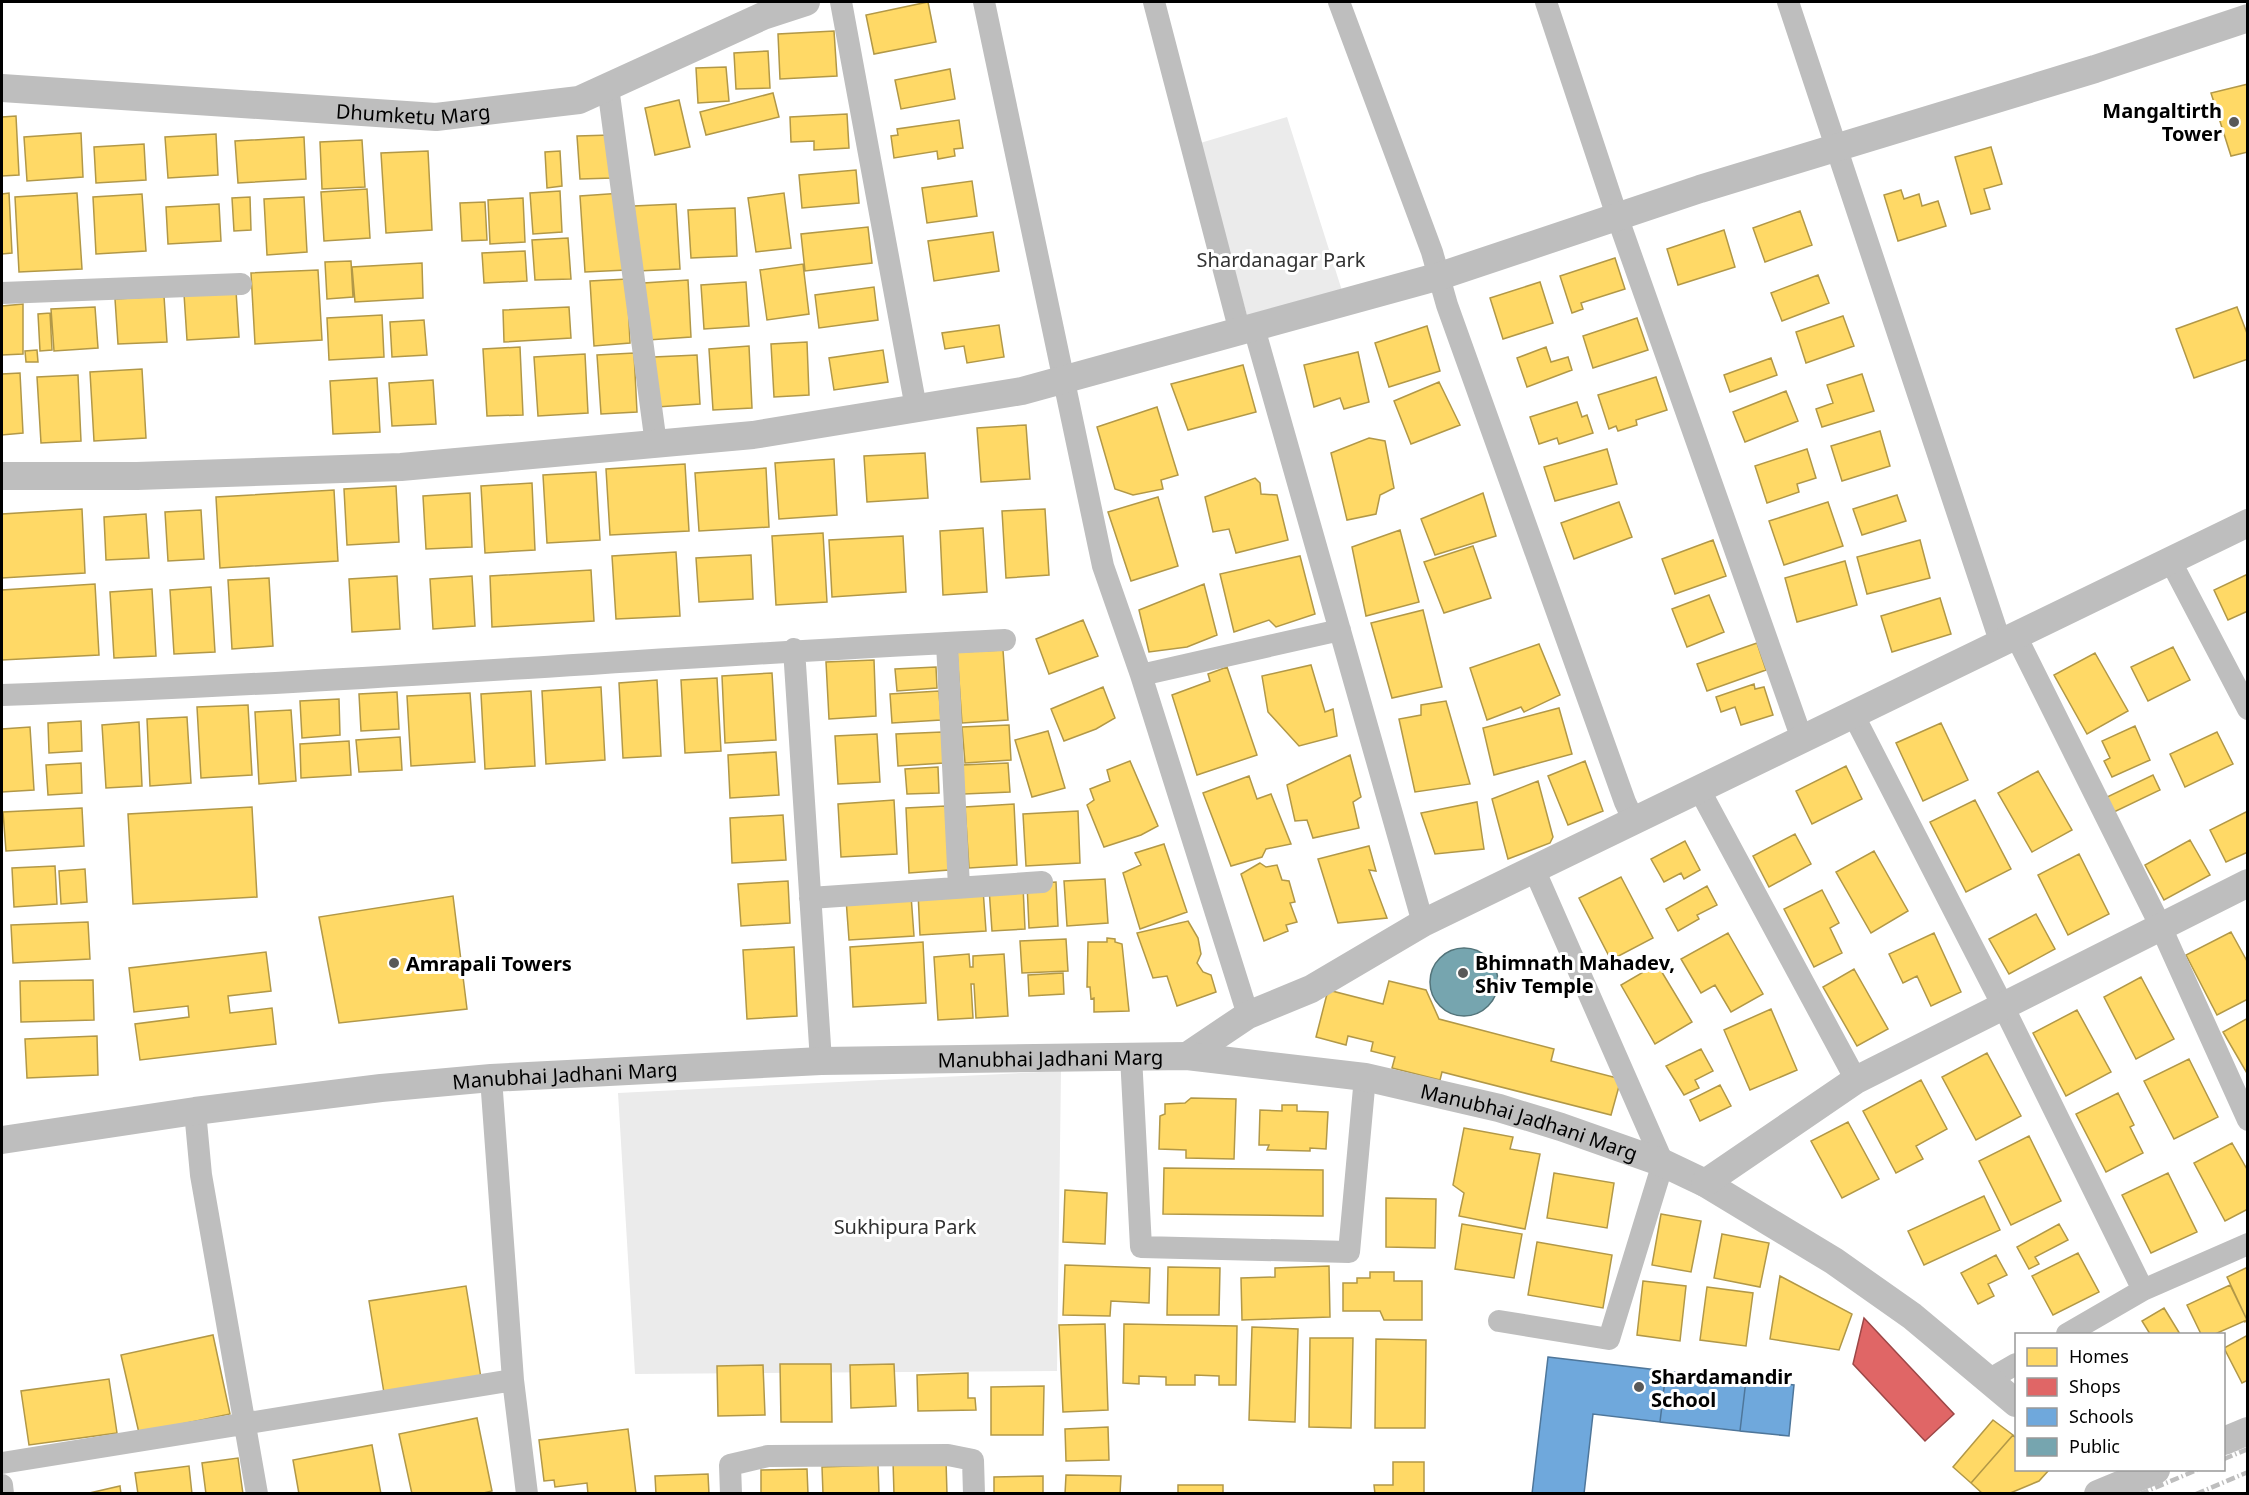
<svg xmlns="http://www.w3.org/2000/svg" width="2249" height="1495" viewBox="0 0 2249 1495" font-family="'Noto Sans',sans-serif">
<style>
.green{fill:#ebebeb}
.homes{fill:#ffd966;stroke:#b29847;stroke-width:1.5}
.shops{fill:#e06666;stroke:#9d4747;stroke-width:1.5}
.schools{fill:#6fa8dc;stroke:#4e769a;stroke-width:1.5}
.public{fill:#76a5af;stroke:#53747a;stroke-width:1.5}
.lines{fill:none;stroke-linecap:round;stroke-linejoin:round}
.minor{stroke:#bebebe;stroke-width:22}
.tertiary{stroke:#bebebe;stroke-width:28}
.rail{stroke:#bebebe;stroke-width:4.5;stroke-dasharray:9 3 1.5 3;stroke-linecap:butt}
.poi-dot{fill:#595959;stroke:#fff;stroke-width:2}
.labels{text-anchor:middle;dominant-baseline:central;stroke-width:6;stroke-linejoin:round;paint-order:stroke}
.street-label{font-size:20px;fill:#000;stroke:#fff}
.poi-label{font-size:20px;font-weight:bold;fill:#000;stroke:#fff;text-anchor:start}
.park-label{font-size:20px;fill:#323232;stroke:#fff}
</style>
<rect width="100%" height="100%" fill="#fff"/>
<path class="green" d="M1287,117L1344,297L1249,322L1197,144Z
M1061,1071L1057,1371L635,1374L618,1093Z"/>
<path class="homes" d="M928,2L936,42L874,54L866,15Z
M834,31L837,76L780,79L778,34Z
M768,51L770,88L736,89L734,53Z
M726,67L729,101L698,103L696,68Z
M950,69L955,99L901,109L895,80Z
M2248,84V152L2231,156L2211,93Z
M773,93L779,117L706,135L700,112Z
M679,100L690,147L655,155L645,108Z
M847,114L849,148L814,150V141L791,142L790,117Z
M16,116L19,175L2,176V117Z
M959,120L963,148L954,149L955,156L938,159L937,151L894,158L891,136L898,135L897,129Z
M81,133L83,177L27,181L24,137Z
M216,134L218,175L168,178L165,137Z
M611,135L613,178L580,179L577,136Z
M304,137L306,179L238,183L235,141Z
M362,140L365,187L322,189L320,142Z
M144,144L146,180L96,183L94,147Z
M1991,147L2002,184L1984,189L1990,209L1971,214L1955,157Z
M428,151L432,230L386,233L381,153Z
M560,151L562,186L547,188L545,152Z
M856,170L859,203L802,208L799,175Z
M972,181L977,216L927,223L922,188Z
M367,189L370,238L324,241L321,192Z
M1901,190L1904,199L1919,194L1922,206L1938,201L1946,226L1898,241L1884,195Z
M560,191L562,232L533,234L530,193Z
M9,193L12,253L2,254V194Z
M77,193L82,269L19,272L15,197Z
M622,193L626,270L585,272L580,196Z
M784,193L791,248L756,252L748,198Z
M142,194L146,251L96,254L93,197Z
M250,197L251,230L234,231L232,198Z
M304,197L307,252L267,255L264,199Z
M523,198L525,242L490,244L488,200Z
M485,202L487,240L462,241L460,203Z
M219,204L221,241L168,244L166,207Z
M676,204L680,269L638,271L634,206Z
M735,208L737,256L691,258L688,210Z
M1800,211L1812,245L1765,262L1753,228Z
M868,227L872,263L805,271L801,234Z
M1724,230L1735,267L1678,285L1667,249Z
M993,232L999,271L934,281L928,241Z
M568,238L571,279L535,280L532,240Z
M525,251L527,281L484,283L482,253Z
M1615,258L1625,289L1581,303L1583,309L1572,313L1560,276Z
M351,261L353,297L327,299L325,262Z
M422,263L423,298L355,302L352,267Z
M803,264L809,314L767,320L760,270Z
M318,270L322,340L255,344L251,273Z
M1818,275L1829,303L1782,321L1771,293Z
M627,279L630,343L594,346L590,281Z
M688,280L691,337L648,340L644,283Z
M746,282L749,326L704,329L701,285Z
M1540,282L1553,323L1503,339L1490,298Z
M874,287L878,320L819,328L815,295Z
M236,291L239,337L187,340L184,294Z
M164,296L167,342L118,344L115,299Z
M23,304V354L2,355V306Z
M95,307L98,348L54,351L51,309Z
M569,307L571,338L504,342L503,310Z
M2237,307L2248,336V359L2194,378L2176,329Z
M50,313L52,350L40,351L38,314Z
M382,315L384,357L329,360L327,318Z
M1843,316L1854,346L1806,363L1796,332Z
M1637,318L1648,350L1593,368L1583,336Z
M424,320L427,355L392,357L390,322Z
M999,325L1004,357L967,363L964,346L945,349L942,333Z
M1427,326L1440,371L1389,387L1375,343Z
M807,342L809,395L774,397L771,344Z
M749,346L752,408L713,410L709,349Z
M520,347L523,415L487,416L483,349Z
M1546,347L1551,362L1568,357L1572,370L1527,387L1517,358Z
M37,350L38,362H26L25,351Z
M883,350L888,382L834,390L829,358Z
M1358,352L1369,402L1344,409L1340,398L1314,407L1304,365Z
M634,353L637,412L601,414L597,355Z
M585,354L588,413L538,416L534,357Z
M697,355L700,404L657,407L654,357Z
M1771,358L1777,375L1730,392L1724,375Z
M1243,365L1256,412L1188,430L1171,384Z
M142,369L146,438L94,441L90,372Z
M20,373L23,433L2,435V374Z
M1862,374L1874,411L1822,427L1816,409L1833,403L1827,385Z
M78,375L81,441L41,443L37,377Z
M1656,377L1667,410L1636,420L1637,425L1618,431L1616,426L1609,429L1598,395Z
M377,378L380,432L333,434L330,381Z
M433,380L436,424L392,426L389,383Z
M1439,382L1460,425L1411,444L1394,401Z
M1786,391L1798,421L1745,442L1733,412Z
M1577,402L1582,417L1587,415L1593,433L1559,444L1557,438L1539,444L1530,417Z
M1157,407L1178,475L1161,480L1163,489L1133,495L1115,489L1097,427Z
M1026,425L1030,479L981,482L977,428Z
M1880,431L1890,466L1842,481L1831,446Z
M1369,438L1385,441L1394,488L1380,495L1376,514L1347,520L1331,453Z
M1607,449L1617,484L1555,501L1544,467Z
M1807,449L1816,478L1797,484L1799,492L1767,503L1755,466Z
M925,453L928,498L867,502L864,456Z
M834,459L837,515L779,519L775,463Z
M685,464L689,531L610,535L606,469Z
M766,468L769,527L699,531L695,473Z
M596,472L600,540L547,543L543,475Z
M1255,478L1260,483L1261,494L1277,495L1288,540L1236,553L1229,529L1213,532L1205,497Z
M532,483L535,550L485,553L481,486Z
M396,486L399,542L347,545L344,489Z
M334,490L338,561L220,568L216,497Z
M470,493L472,547L426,549L423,496Z
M1483,493L1496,536L1435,555L1421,519Z
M1897,495L1906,521L1862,535L1853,509Z
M1158,497L1178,566L1131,581L1108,512Z
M1619,502L1632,537L1574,559L1561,523Z
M1828,502L1843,546L1784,565L1769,521Z
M82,509L85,573L2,578V514Z
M1045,509L1049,575L1006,578L1002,511Z
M201,510L204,559L168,561L165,512Z
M146,514L149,558L106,560L104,517Z
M983,528L987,592L943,595L940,531Z
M1400,530L1419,602L1366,616L1352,547Z
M823,533L827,602L776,605L772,536Z
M903,536L906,592L832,597L829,540Z
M1713,540L1726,576L1675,594L1662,559Z
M1920,540L1930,578L1867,594L1857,557Z
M1473,546L1491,598L1444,613L1424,562Z
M676,552L680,616L616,619L612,556Z
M751,555L753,599L699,602L696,558Z
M1300,556L1315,614L1276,627L1269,620L1234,632L1220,574Z
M1845,561L1857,605L1797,622L1785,578Z
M591,570L594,621L492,627L490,576Z
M2248,574V611L2228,620L2214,590Z
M397,576L400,629L352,632L349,579Z
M472,576L475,626L433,629L430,579Z
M269,578L273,646L232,649L228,580Z
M95,584L99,655L2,660V590Z
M1204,584L1217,635L1187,647L1149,652L1139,610Z
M211,587L215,652L174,654L170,590Z
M152,589L156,656L114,658L110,592Z
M1709,595L1724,632L1687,647L1672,609Z
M1940,598L1951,634L1892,652L1881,616Z
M1423,610L1442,687L1392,698L1371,623Z
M1083,620L1098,656L1049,674L1036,639Z
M1757,643L1766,670L1707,691L1697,664Z
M1539,644L1560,695L1524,712L1521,707L1487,720L1470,668Z
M2173,647L2190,680L2148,701L2131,667Z
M1003,650L1008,720L962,723L957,652Z
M2095,653L2128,711L2087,734L2054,675Z
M874,660L876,716L829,719L826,662Z
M1311,665L1325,712L1333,709L1337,736L1299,746L1268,712L1262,676Z
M936,667L937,688L897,691L895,669Z
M1227,667L1257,755L1197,775L1172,695L1210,681L1208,674Z
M772,673L776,740L725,743L722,676Z
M717,678L721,751L685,753L681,680Z
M657,680L661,756L623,758L619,683Z
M1754,684L1755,689L1764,687L1773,715L1741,725L1735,707L1721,712L1716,697Z
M601,687L605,760L546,764L542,691Z
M1103,687L1115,718L1096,729L1064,741L1051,709Z
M531,691L535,766L485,769L481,694Z
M939,691L941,720L892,723L890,694Z
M397,692L399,729L361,731L359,694Z
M470,693L475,762L411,766L407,696Z
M339,699L340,735L302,738L300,701Z
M1446,701L1470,784L1415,792L1399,719L1421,715V705Z
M248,705L252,775L201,778L197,707Z
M1559,708L1572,754L1494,775L1483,728Z
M291,710L296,781L259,784L255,712Z
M187,717L191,783L150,786L147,719Z
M81,721L82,751L49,753L48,723Z
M139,722L142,786L106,788L102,725Z
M1941,723L1968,780L1923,801L1896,743Z
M1009,725L1011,760L965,763L962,727Z
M2135,726L2150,760L2112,777L2104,761L2110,758L2102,741Z
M30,727L34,790L2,792V729Z
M1048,731L1065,788L1032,797L1015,740Z
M942,732L944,763L898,766L896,734Z
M2217,732L2233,764L2185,787L2170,754Z
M877,734L880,782L838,784L835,736Z
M400,737L402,770L359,772L356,740Z
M349,741L351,775L301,778L300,744Z
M776,752L779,795L730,798L728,755Z
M1350,755L1361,797L1353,802L1359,828L1313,838L1307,820L1295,821L1287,785Z
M1130,761L1158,826L1141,835L1104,847L1087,805L1094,800L1090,789L1110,781L1107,770Z
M1585,761L1603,811L1568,825L1548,776Z
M81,763L82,793L48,795L46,765Z
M1008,763L1010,792L964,794L962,765Z
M1846,766L1862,799L1812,824L1796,791Z
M938,767L939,793L907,794L905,769Z
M2038,771L2072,830L2032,852L1998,793Z
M2153,775L2160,790L2114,812L2107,797Z
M1249,776L1257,799L1271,794L1291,844L1266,849L1262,857L1231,866L1203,793Z
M1538,781L1553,837L1550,843L1508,859L1492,799Z
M894,800L897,854L841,857L838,804Z
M1975,800L2011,869L1966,892L1930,822Z
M1477,802L1484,849L1435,854L1421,813Z
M1014,804L1017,865L969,868L965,807Z
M946,806L949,870L909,873L906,808Z
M252,807L257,897L133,904L128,814Z
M82,808L84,846L6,851L3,812Z
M1078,811L1080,863L1026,866L1023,814Z
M2248,811V852L2226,862L2210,830Z
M783,815L786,860L732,863L730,818Z
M1795,834L1811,864L1769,887L1753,856Z
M2190,840L2210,875L2164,900L2145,865Z
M1685,841L1700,870L1684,879L1681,873L1664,882L1651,859Z
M1164,844L1187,912L1140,929L1123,873L1141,865L1135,853Z
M1369,846L1376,871L1369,870L1387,918L1338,923L1318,859Z
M1874,851L1908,911L1871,933L1836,872Z
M2079,854L2109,914L2068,935L2038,875Z
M1260,863L1266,867L1277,865L1282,880L1289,881L1295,902L1290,903L1297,922L1286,925L1288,931L1264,941L1241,874Z
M55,866L57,904L14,907L12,868Z
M85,869L87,902L61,904L59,871Z
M1621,877L1653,938L1611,960L1579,898Z
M1105,879L1108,923L1067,926L1064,881Z
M788,881L790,923L741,926L738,884Z
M1056,882L1058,926L1029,928L1027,884Z
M1023,886L1025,929L992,931L989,888Z
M1707,886L1717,905L1697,915L1699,919L1678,931L1666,909Z
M983,889L986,931L920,935L918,893Z
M1822,890L1839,923L1830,928L1842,953L1814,967L1784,909Z
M911,895L914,936L849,940L846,899Z
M453,896L467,1009L339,1023L319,917Z
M2036,914L2055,949L2009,974L1989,939Z
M1188,921L1198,938L1201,954L1197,963L1203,972L1211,975L1216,992L1177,1006L1167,976L1153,978L1137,933Z
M88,922L90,959L13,963L11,925Z
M2231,932L2248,963V999L2217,1015L2186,955Z
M1728,933L1763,994L1731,1012L1715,985L1701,993L1681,959Z
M1934,933L1961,992L1931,1006L1917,976L1903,983L1889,954Z
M1107,938L1115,939V942L1122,944L1129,1011L1094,1012V998L1091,999L1090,987H1087L1088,942H1107Z
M1066,939L1068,971L1022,973L1020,941Z
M923,942L926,1003L853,1007L850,947Z
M794,947L797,1016L747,1019L743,950Z
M266,952L271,991L228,996L230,1013L272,1008L276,1044L140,1060L135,1024L189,1017L188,1006L134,1012L129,968Z
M969,954L970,967H973V956L1004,954L1008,1016L976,1018L974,984H971L973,1018L938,1020L934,957Z
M1657,964L1692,1022L1655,1044L1621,985Z
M1854,969L1888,1029L1857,1046L1823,987Z
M1063,973L1064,994L1029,996L1028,975Z
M2141,977L2174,1039L2136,1059L2104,997Z
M93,980L94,1020L21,1022L20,981Z
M1389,981L1426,990L1439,1019L1554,1049L1551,1061L1621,1079L1611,1115L1442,1072L1440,1080L1392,1068L1395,1057L1371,1051L1373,1042L1348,1036L1346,1045L1316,1037L1328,990L1383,1004Z
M1771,1009L1797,1070L1750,1090L1724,1030Z
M2077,1010L2111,1072L2066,1096L2033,1033Z
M2248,1018V1075L2223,1032Z
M97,1036L98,1075L27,1078L25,1039Z
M1701,1049L1713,1071L1695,1080L1699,1088L1684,1095L1666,1066Z
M1987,1053L2021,1116L1976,1140L1942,1077Z
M2189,1059L2218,1117L2174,1139L2144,1081Z
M1921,1080L1947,1129L1916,1146L1923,1159L1896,1173L1863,1111Z
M1720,1085L1731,1106L1700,1121L1690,1100Z
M2118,1093L2134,1125L2130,1127L2143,1153L2106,1172L2076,1114Z
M1191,1098L1236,1099L1234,1159L1186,1158V1150L1159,1149L1160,1116L1165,1114V1104L1185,1103Z
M1282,1105H1297V1111L1328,1112L1326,1149L1310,1148V1151L1267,1150L1269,1145H1259L1260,1110L1282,1111Z
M1848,1122L1879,1179L1842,1198L1811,1141Z
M1464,1128L1513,1137L1510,1149L1540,1154L1525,1229L1459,1216L1464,1193L1453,1185Z
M2029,1136L2061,1201L2011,1225L1979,1161Z
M2232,1143L2248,1171V1209L2225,1221L2194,1163Z
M1164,1168L1323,1170V1216L1163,1214Z
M1554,1173L1614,1183L1607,1228L1547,1218Z
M2168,1173L2197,1232L2151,1253L2122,1195Z
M1065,1190L1107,1193L1105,1244L1063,1242Z
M1984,1196L2000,1230L1924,1265L1908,1231Z
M1386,1198L1436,1199L1435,1248L1386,1247Z
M1661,1214L1701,1221L1691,1272L1652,1265Z
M1462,1224L1522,1234L1514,1278L1455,1269Z
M2059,1224L2068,1240L2035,1257L2039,1264L2029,1269L2017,1247Z
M1722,1234L1769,1243L1760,1287L1714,1278Z
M1537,1242L1612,1255L1603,1308L1528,1295Z
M2078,1253L2099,1292L2053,1315L2032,1276Z
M1996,1255L2007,1275L1988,1284L1994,1296L1978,1304L1961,1273Z
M1065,1265L1150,1268L1149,1303L1111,1301L1110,1316L1063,1315Z
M1329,1266L1330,1317L1242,1320L1241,1278L1275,1277V1268Z
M1168,1267L1220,1268L1219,1315H1167Z
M2248,1267V1321L2244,1322L2247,1320L2227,1277Z
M1370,1272H1394V1281H1422V1320H1384L1380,1311H1343V1283H1357V1278H1370Z
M1780,1276L1852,1314L1839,1350L1770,1339Z
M1643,1281L1686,1286L1680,1341L1637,1335Z
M2230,1285L2247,1320L2215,1334H2201L2187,1305Z
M466,1286L481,1378L384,1393L369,1301Z
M1707,1287L1753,1293L1746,1346L1700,1340Z
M2164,1308L2180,1334H2150L2142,1321Z
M1105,1324L1108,1410L1063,1412L1059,1325Z
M1124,1324L1237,1326L1236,1385H1219V1376L1195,1375V1385H1166V1377L1139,1376V1384L1123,1383Z
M1252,1327L1298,1329L1295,1422L1249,1420Z
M213,1335L230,1414L139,1433L121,1355Z
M2248,1335V1380L2242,1383L2224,1348Z
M1310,1338H1353L1351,1428L1309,1427Z
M1376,1339L1426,1340L1425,1428H1375Z
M780,1364H831L832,1422H781Z
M894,1364L896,1406L851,1408L850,1365Z
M763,1365L765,1415L718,1416L717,1366Z
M968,1373V1398H975L976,1410L918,1411L917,1375Z
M109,1379L117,1433L29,1445L21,1391Z
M1044,1386L1043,1435H991V1387Z
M477,1418L492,1491L479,1494H412L399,1434Z
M1993,1420L2013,1435L1971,1483L1953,1467Z
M1108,1427L1109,1460L1066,1461L1065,1429Z
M628,1429L636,1494H588L587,1483L555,1487L554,1480L544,1481L539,1440Z
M2013,1435L2016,1438V1470H2049L2039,1481L2008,1494H1983L1971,1483Z
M372,1445L381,1494H299L293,1460Z
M238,1458L243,1494H206L202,1463Z
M946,1460L947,1494H894L893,1461Z
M1393,1462H1424V1494H1375L1374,1485H1393Z
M878,1465L879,1494H823L822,1467Z
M189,1466L192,1494H138L135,1473Z
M807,1469L808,1494H761V1470Z
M708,1474L709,1494H656L655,1476Z
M1066,1475L1121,1476L1120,1494H1065Z
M1043,1476V1494H994V1477Z
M1178,1485H1223V1494H1178Z
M120,1486L121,1494H85Z"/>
<path class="shops" d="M1864,1318L1954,1414L1925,1441L1853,1364Z"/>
<path class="schools" d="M1548,1357L1666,1371L1660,1422L1593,1414L1584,1494H1532Z
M1666,1371L1746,1380L1740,1431L1660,1422Z
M1746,1380L1794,1385L1789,1436L1740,1431Z"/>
<path class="public" d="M1430 982a34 34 0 1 1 68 0a34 34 0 1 1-68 0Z"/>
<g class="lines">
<path class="minor" d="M841,2L916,408
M984,2L1103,566L1141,675L1248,1015
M1154,2L1240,332
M1339,2L1432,252L1447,305L1625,802L1634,821
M1546,2L1617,216L1802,739
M1788,2L2000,641
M608,87L656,444
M2,293L241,284
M1254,328L1423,923
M2170,560L2248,709
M2015,634L2160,925L2248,1120
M947,643L959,887
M794,649L821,1061
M1141,675L1340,630
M2,695C337,684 671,656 1005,640
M1853,714L2003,1006L2143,1290
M1699,789L1856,1080
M810,898L1042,882
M1131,1056L1141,1247L1349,1252L1365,1077
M491,1078L513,1380
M195,1111L201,1175L257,1494
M1499,1321L1609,1339L1663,1163L1534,869
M2067,1334L2143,1290L2248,1244
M1990,1379L2016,1364
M2,1463L513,1380L527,1494
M2,1485L3,1494
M731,1494L730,1465L768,1456L948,1455L973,1460L974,1494"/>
<g class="tertiary">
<path id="s1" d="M2,88L436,117L579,100L763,16L806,2"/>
<path d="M2,476H137L401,467L753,435L1022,391L1440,276L1700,189L2095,69L2248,18"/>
<path d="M1187,1056L1248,1015L1311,989L1423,923L2248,523"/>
<path id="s2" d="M2,1140L195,1111L381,1088L491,1078L821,1061L1187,1056L1365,1077L1499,1108L1561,1127L1663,1163L1705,1183L1834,1261L1912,1316L2016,1403"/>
<path d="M1705,1183L1856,1080L2248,883"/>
<path d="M2224,1441L2248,1431"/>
<path d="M2098,1494L2156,1470"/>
</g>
<path class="rail" d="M2224,1459L2248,1449
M2140,1494L2197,1470
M2196,1494L2248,1472"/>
</g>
<g class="poi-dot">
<circle cx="2234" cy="122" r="6"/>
<circle cx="394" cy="963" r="6"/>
<circle cx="1463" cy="973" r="6"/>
<circle cx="1639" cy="1387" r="6"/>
</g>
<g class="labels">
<g class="street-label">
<text stroke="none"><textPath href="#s1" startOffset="412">Dhumketu Marg</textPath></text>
<text stroke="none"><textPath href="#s2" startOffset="1053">Manubhai Jadhani Marg</textPath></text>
<text stroke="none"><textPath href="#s2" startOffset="567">Manubhai Jadhani Marg</textPath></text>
<text stroke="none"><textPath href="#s2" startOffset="1539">Manubhai Jadhani Marg</textPath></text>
</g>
<g class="poi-label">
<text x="2222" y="110" text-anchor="end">Mangaltirth<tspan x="2222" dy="23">Tower</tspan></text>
<text x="1475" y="962">Bhimnath Mahadev,<tspan x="1475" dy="23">Shiv Temple</tspan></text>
<text x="406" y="963">Amrapali Towers</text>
<text x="1651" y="1376">Shardamandir<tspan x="1651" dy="23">School</tspan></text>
</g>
<g class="park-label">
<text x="1281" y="259">Shardanagar Park</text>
<text x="905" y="1226">Sukhipura Park</text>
</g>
</g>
<rect width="2249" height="1495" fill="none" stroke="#000000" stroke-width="6"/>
<rect x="2015" y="1333" width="210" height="138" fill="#ffffff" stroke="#999999" stroke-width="1.5"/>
<rect x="2027" y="1348" width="30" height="18" fill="#ffd966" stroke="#999999" stroke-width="1.5"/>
<text x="2069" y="1363" font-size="18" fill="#000000">Homes</text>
<rect x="2027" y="1378" width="30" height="18" fill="#e06666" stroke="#999999" stroke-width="1.5"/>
<text x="2069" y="1393" font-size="18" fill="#000000">Shops</text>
<rect x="2027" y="1408" width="30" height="18" fill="#6fa8dc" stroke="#999999" stroke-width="1.5"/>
<text x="2069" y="1423" font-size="18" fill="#000000">Schools</text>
<rect x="2027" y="1438" width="30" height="18" fill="#76a5af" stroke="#999999" stroke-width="1.5"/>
<text x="2069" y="1453" font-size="18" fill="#000000">Public</text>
</svg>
